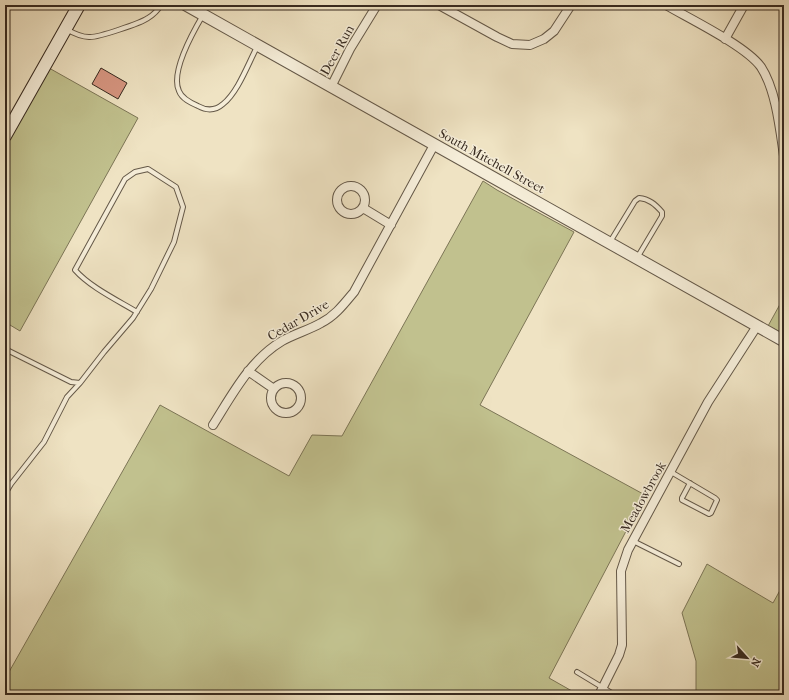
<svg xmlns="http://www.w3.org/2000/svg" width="789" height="700" viewBox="0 0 789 700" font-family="'IM FELL French Canon',serif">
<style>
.green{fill:#c1c18e;stroke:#7c7556}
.building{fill:#d69580;stroke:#36291f}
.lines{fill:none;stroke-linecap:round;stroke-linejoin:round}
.service-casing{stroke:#645848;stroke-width:6}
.minor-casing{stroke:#645848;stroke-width:10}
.tertiary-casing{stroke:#645848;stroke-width:13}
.secondary-casing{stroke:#36291f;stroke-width:14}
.service{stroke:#f5edd8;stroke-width:4}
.minor{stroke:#f5edd8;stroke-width:8}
.tertiary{stroke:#f5edd8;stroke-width:11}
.secondary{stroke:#f5edd8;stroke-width:12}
.labels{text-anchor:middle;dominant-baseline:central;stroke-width:3;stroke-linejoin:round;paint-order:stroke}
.street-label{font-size:13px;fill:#36291f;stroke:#f5edd8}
</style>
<rect width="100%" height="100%" fill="#efe3c3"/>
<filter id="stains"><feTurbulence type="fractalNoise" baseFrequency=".005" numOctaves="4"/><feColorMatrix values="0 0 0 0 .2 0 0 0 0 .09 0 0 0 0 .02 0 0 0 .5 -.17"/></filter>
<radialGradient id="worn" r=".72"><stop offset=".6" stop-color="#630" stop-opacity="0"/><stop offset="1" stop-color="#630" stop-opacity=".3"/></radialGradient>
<path class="green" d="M49,68L138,118L20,331L5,322V145Z
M483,181L497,190L574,232L480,405L645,495L549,678L579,695H5V679L160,405L289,476L312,435L342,436Z
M784,297V334L768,326Z
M707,564L773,603L784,583V695H696V661L682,613Z"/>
<path class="building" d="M101,68L127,83L118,99L92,84Z"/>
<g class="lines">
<defs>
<path id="service" d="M203,15C193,32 170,72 179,91C182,99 191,103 198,106C207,111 215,111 223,104C238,92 248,64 257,47
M66,29C73,33 81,37 89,37C97,38 141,23 148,18C153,15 158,10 161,5
M610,242L635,201L639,198C649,199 655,204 662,212V216L637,258
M5,349L71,382L80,383L104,352L133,318L151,289L174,242L183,207L176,187L148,169L135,172L125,179L75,270C90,287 117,300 137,312
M671,472L715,498L717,500L711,513L709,514L682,500V498L690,483
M5,494L11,484L44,442L67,397L80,383
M633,541L679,564
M577,672L615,695"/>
<path id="minor" d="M439,5L497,37L512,44L530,45L544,39L554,31L571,5
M666,5C690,19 746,46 761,67C776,90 780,129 784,156
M725,39L744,5
M331,87L350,49L377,5
M337 200a14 14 0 1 1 28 0a14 14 0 1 1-28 0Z
M363,208L391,225
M248,371L274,389
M271 398a15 15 0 1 1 30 0a15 15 0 1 1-30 0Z
M213,425C232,395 250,360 282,341C294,334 309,330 321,323C335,316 344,304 354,292L434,145
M599,695L619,655L622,645L621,571L628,550L708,402L757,326"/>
<path id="tertiary" d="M186,5L784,341"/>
<path id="secondary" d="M5,136L79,5"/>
</defs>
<use href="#service" class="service-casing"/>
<use href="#minor" class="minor-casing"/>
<use href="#tertiary" class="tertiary-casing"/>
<use href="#secondary" class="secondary-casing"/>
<use href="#service" class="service"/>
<use href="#minor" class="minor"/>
<use href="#tertiary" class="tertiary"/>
<use href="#secondary" class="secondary"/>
</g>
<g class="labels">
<g class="street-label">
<text transform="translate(337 50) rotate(-61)">Deer Run</text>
<text transform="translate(492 161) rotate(29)">South Mitchell Street</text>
<text transform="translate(298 320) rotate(-30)">Cedar Drive</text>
<text transform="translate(643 497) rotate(-61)">Meadowbrook</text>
</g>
</g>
<rect width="789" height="700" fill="none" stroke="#efe3c3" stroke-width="20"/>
<rect x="6" y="6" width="777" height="688" fill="none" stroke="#36291f" stroke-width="2"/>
<rect x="10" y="10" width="769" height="680" fill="none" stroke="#36291f"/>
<g transform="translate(747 658) rotate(117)" stroke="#f5edd8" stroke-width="3" paint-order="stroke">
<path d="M0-3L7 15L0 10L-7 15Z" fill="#36291f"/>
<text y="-6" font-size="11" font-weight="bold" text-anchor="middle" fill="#36291f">N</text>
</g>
<rect width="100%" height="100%" filter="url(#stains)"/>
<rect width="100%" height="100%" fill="url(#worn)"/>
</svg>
